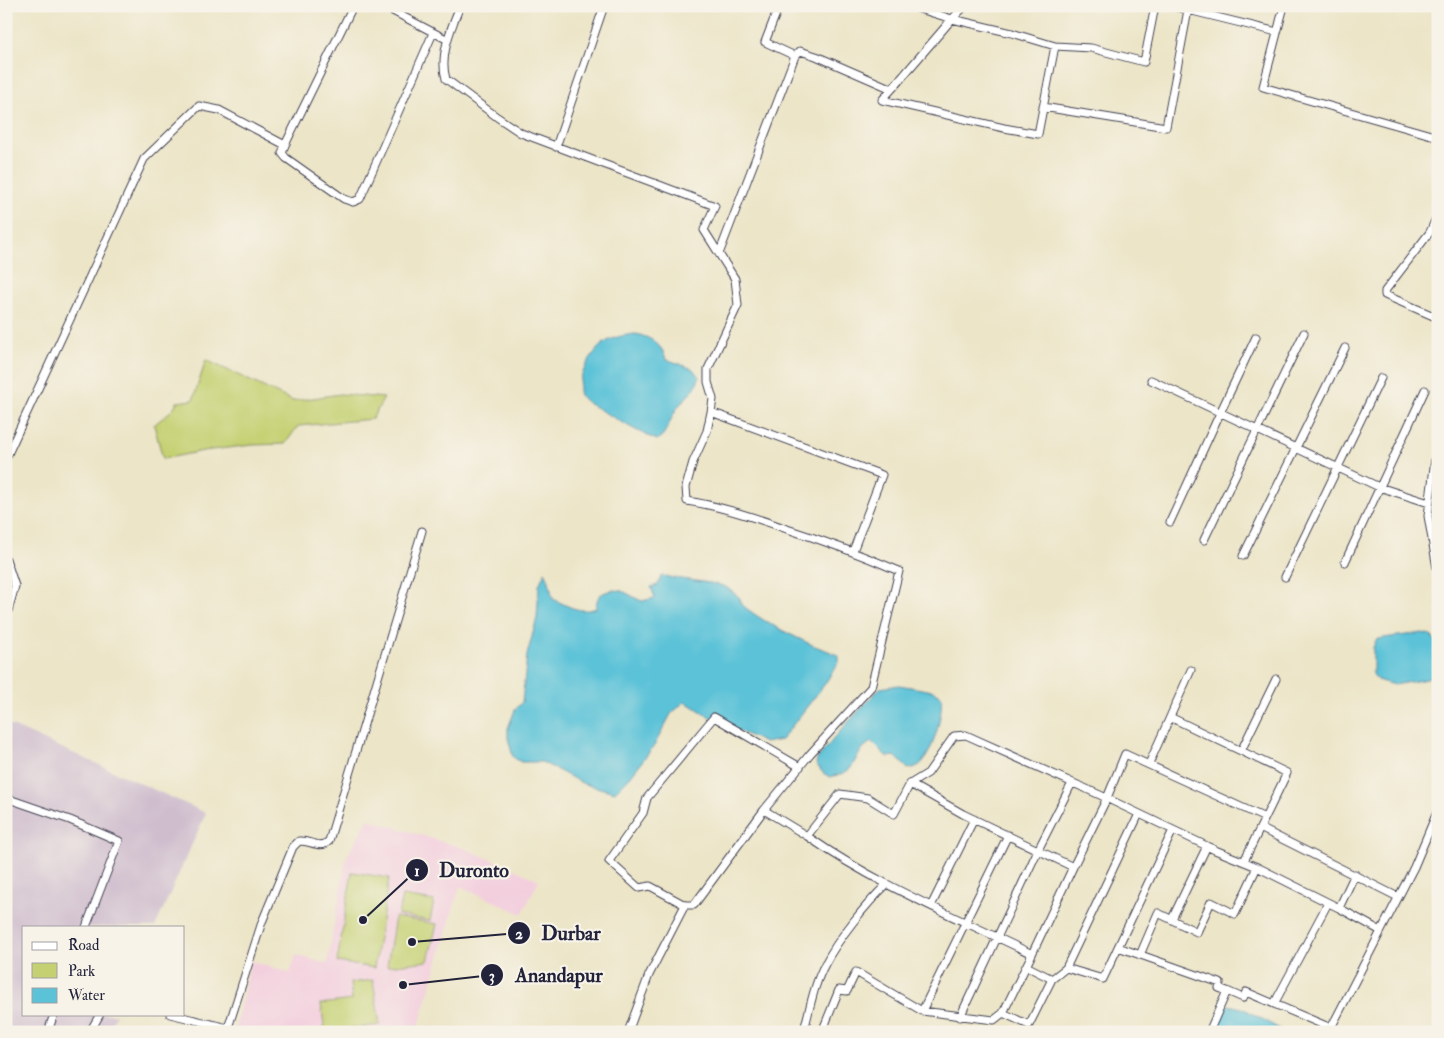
<svg xmlns="http://www.w3.org/2000/svg" width="1444" height="1038" viewBox="0 0 1444 1038" font-family="'IM FELL Double Pica',serif">
<style>
.built{fill:#f3cfde}
.industrial{fill:#cfbdce}
.green{fill:#c4d071;stroke:#737956}
.water{fill:#5bc2d8;stroke:#3e728a}
.lines{fill:none;stroke-linecap:round;stroke-linejoin:round}
.minor-casing{stroke:#403f50;stroke-width:9}
.minor{stroke:#fff;stroke-width:7}
.leader{fill:none;stroke:#22223b;stroke-width:2}
.callout-dot{fill:#22223b;stroke:#f7f3e8;stroke-width:2}
.mark-label{font-size:15px;text-anchor:middle;font-weight:bold;fill:#fff}
.callout-label{font-size:20px;text-anchor:middle;font-weight:bold;fill:#22223b;stroke:#f7f3e8;stroke-width:4.5;stroke-linejoin:round;paint-order:stroke}
</style>
<rect width="100%" height="100%" fill="#f7f3e8"/>
<filter id="ink" filterUnits="userSpaceOnUse"><feTurbulence type="fractalNoise" baseFrequency=".02" numOctaves="2"/><feDisplacementMap in="SourceGraphic" scale="10" xChannelSelector="R" yChannelSelector="G"/><feConvolveMatrix kernelMatrix="1 2 1 2 8 2 1 2 1" color-interpolation-filters="sRGB"/></filter>
<filter id="wash" filterUnits="userSpaceOnUse"><feTurbulence type="fractalNoise" baseFrequency=".0096" numOctaves="4" result="noise"/><feDisplacementMap in="SourceGraphic" scale="20" xChannelSelector="R" yChannelSelector="G"/><feGaussianBlur stdDeviation="1.12" result="paint"/><feColorMatrix in="noise" values="0 0 0 0 0 0 0 0 0 0 0 0 0 0 0 0 0 1.4 0 .05"/><feComposite in="paint" operator="in"/></filter>
<g filter="url(#wash)">
<rect width="100%" height="100%" fill="#ece5c8"/>
<path class="built" d="M368,819L466,849L539,880L522,914L460,886L417,1032H234L251,961L290,973L296,955L327,964L346,858Z"/>
<path class="industrial" d="M6,723L206,813L155,927H24V1014H116L108,1032H6Z"/>
<path class="green" d="M206,360L293,401L340,394L384,398L372,419L298,426L285,444L252,445L203,451L163,459L154,425L172,410L177,402L193,400Z
M352,872L389,878L374,968L337,962Z
M402,896L434,901L430,921L398,915Z
M395,917L437,924L428,961L387,966Z
M373,980L380,1025L325,1032L321,1004L352,1000L350,983Z"/>
<path class="water" d="M636,334C650,337 662,344 666,359L693,369L699,377C697,391 683,398 676,410C669,421 668,433 657,440C637,432 620,421 602,411C596,407 586,403 582,398C571,387 592,351 603,344C612,337 625,335 636,334Z
M545,572C550,579 550,590 553,599C568,606 580,614 596,608C597,598 598,594 609,591C622,587 631,597 642,601L655,598L651,587L658,585L661,576L717,584L726,587L740,598L741,604C760,620 783,631 806,642C817,648 829,650 839,656V662L824,685L781,740L765,743L713,719L693,706L684,702L671,714L654,746L630,777L615,792L584,784L542,762H521L513,757L508,738V728L515,710L522,702L527,655L537,618L539,585Z
M1423,633L1430,635L1438,643L1437,672L1427,679L1394,685L1377,680L1373,674V648L1376,640L1383,638Z
M899,685L933,691L941,695C944,710 934,748 924,760C920,766 915,768 908,769L895,756L888,757C881,753 878,746 871,742L863,748L850,769L842,774L830,777L823,773L816,764L817,759L841,730L880,688Z
M1228,1005L1242,1008L1285,1032H1213L1221,1013Z"/>
</g>
<g filter="url(#ink)">
<g class="lines">
<defs>
<path id="minor" d="M383,6L448,40
M460,6C451,28 439,56 446,79L497,117L521,133L715,206L704,230L735,279L738,305L708,369V382L713,399L711,412L707,431L693,462L686,487L687,501C721,506 754,517 787,529C825,541 862,555 899,571L871,687L810,754L764,810L694,905H685L649,975L628,1032
M779,6L765,42L795,56
M910,6L952,19L965,6
M1284,6L1263,87L1438,137
M1188,10L1277,32
M892,89L882,100L1004,128L1038,134L1055,46
M1043,107L1166,127L1188,10L1172,6
M285,145L282,153L286,158L344,199L353,202L360,199L433,33
M556,147L604,6
M1438,214L1430,232L1385,291V295L1438,318
M719,254L795,56L800,51L816,56L892,89L952,19L1012,33L1055,46L1091,48L1144,62L1155,6
M1151,380L1379,487L1429,503
M711,412L882,475L853,551
M6,458L144,159L199,106L219,110L285,145L353,6
M1435,459L1438,438
M1438,461L1435,459L1428,516L1438,574
M1170,522L1220,413L1256,337
M1204,540L1304,333
M1243,556L1345,348
M6,559L15,586L6,618
M1345,562L1425,390
M1285,577L1381,378
M1170,717L1287,773L1265,818
M1241,751L1276,679
M1149,764L1191,670
M910,784L928,773L954,736L966,735L1100,795L1215,850L1257,867L1339,908L1381,931L1331,1028
M6,798L70,820L119,841L86,927
M764,810L807,836L840,794L868,798L894,814L910,784L963,814L1073,867L1032,954C956,917 877,885 807,836
M1139,814L1066,968L1103,979L1173,830
M1260,828L1398,897
M1073,867L1107,798L1125,754L1265,818L1244,861
M685,905L650,886L639,888L609,861L643,813L647,798L714,717L800,767
M931,906L974,819
M1339,908L1355,874
M1172,919L1207,846
M1381,931L1414,867L1438,810
M1118,947L1220,983L1219,988L1227,991
M1140,955L1158,913L1197,932L1211,902L1235,914L1257,867
M1026,966L1052,979
M1274,1004L1328,903
M922,1011L1008,835
M1003,1013L1029,1025L1052,979L1066,968
M170,1014L228,1028L262,922L293,847L299,841C310,840 320,850 329,841L422,531
M960,1017L1038,850L1072,783
M48,1032L54,1014
M90,1032L100,1014
M809,1032L804,1030C810,1008 814,984 825,964C838,939 866,904 886,885
M822,1032L839,990L847,991L856,972L922,1011L994,1020L1003,1013L1032,954
M1209,1032L1227,991L1243,998L1246,992L1331,1028L1328,1032"/>
</defs>
<use href="#minor" class="minor-casing"/>
<use href="#minor" class="minor"/>
</g>
</g>
<path class="leader" d="M363 920L417 870M412 942L519 933M403 985L492 975"/>
<g class="callout-dot">
<circle cx="363" cy="920" r="5"/>
<circle cx="412" cy="942" r="5"/>
<circle cx="403" cy="985" r="5"/>
<circle cx="417" cy="870" r="12"/>
<circle cx="519" cy="933" r="12"/>
<circle cx="492" cy="975" r="12"/>
</g>
<g class="mark-label">
<text x="417" y="876">1</text>
<text x="519" y="939">2</text>
<text x="492" y="981">3</text>
</g>
<g class="callout-label">
<text x="474" y="877">Duronto</text>
<text x="571" y="940">Durbar</text>
<text x="559" y="982">Anandapur</text>
</g>
<rect width="1444" height="1038" fill="none" stroke="#f7f3e8" stroke-width="25"/>
<rect x="22" y="926" width="162" height="90" fill="#f7f3e8" stroke="#a29fa3"/>
<rect x="32" y="942" width="25" height="8" fill="#ffffff" stroke="#a29fa3"/>
<text x="68" y="950" font-size="15" fill="#22223b">Road</text>
<rect x="32" y="963" width="25" height="15" fill="#c4d071" stroke="#a29fa3"/>
<text x="68" y="976" font-size="15" fill="#22223b">Park</text>
<rect x="32" y="988" width="25" height="15" fill="#5bc2d8" stroke="#a29fa3"/>
<text x="68" y="1000" font-size="15" fill="#22223b">Water</text>
</svg>
